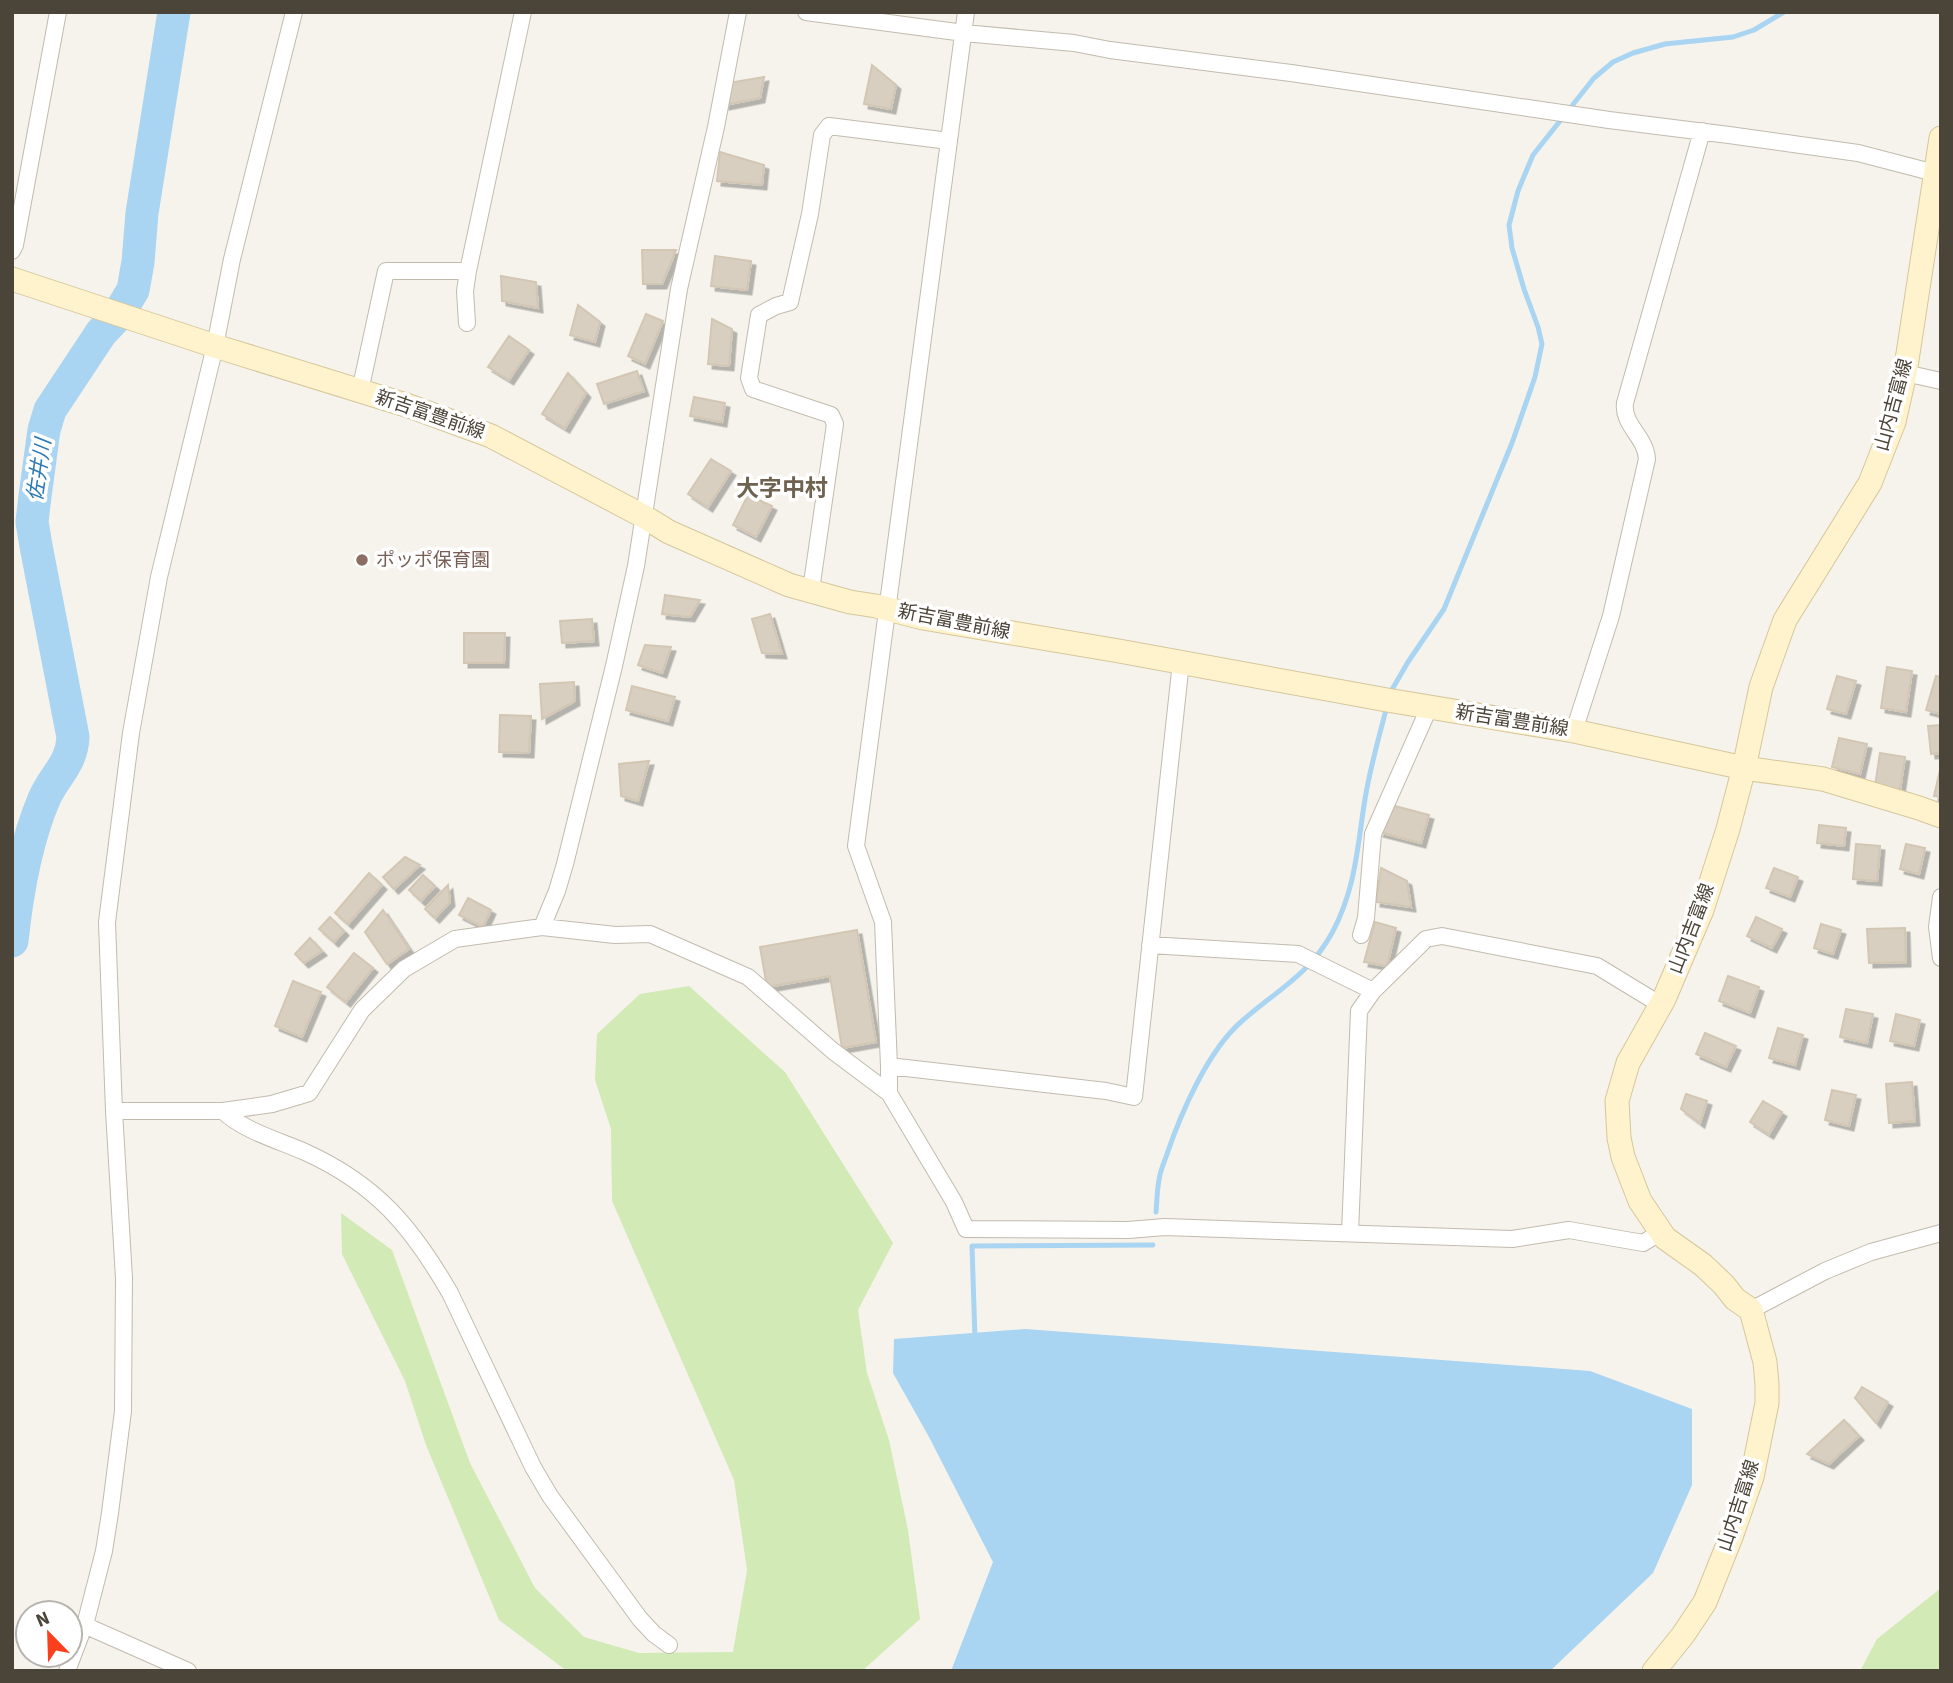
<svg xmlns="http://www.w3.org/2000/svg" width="1953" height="1683" viewBox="0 0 1953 1683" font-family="'Source Sans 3','Noto Sans JP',sans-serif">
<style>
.green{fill:#d2eab5}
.water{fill:#a9d4f2}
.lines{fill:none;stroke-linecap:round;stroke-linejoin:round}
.stream{stroke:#a9d4f2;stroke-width:5}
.river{stroke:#a9d4f2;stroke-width:33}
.building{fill:#d8cfc1;stroke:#d3c7b4;stroke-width:2;filter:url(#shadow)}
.street-casing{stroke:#c2bbae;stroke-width:18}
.secondary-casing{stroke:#d6c79b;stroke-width:25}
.street{stroke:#fff;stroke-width:16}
.secondary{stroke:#fff3cd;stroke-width:23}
.education-dot{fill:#8d6e63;stroke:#fff;stroke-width:2.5}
.labels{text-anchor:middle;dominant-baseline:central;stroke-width:7;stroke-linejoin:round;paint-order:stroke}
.street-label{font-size:19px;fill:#4b4439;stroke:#fff}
.education-label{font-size:19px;fill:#785e54;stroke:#fff;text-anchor:start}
.water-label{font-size:21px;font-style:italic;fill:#2e7ab2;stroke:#fff}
.quarter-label{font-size:23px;font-weight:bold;fill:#6e6250;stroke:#fff}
</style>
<defs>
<filter id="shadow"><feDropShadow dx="4.5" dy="4.5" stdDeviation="0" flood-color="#0004"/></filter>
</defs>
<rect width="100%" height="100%" fill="#f6f3ec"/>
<path class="green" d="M689,986L785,1072L893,1243L858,1310L867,1373L889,1440L908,1530L920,1619L862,1671H567L499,1620L426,1445L405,1381L342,1254L341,1213L392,1250L470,1463L535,1588L584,1637L639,1653L733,1652L747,1570L734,1480L612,1201L611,1129L595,1080L597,1034L640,994Z
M1941,1588V1671H1860L1877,1639Z"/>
<path class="water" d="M1025,1329L1590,1371L1692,1409V1485L1653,1573L1550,1671H951L993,1562L929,1437L893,1373L894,1339Z"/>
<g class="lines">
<path class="stream" d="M1390,693L1408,662L1444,609L1512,443L1535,377L1542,344L1538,327L1524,289L1512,248L1509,225L1518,191L1533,155L1594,78L1613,62L1633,53L1665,44L1733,37L1754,30L1784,12
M1156,1212C1157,1201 1157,1190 1159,1180C1160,1171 1164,1163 1167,1154C1181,1113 1208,1050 1242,1021C1276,991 1309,975 1332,933C1356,888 1357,848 1365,799C1370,768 1379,737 1387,706
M975,1339L972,1246L1153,1245"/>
<path class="river" d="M12,941C17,893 25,844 44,799C54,776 72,764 73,737L36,546L32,522L35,496L44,430L50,410L101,333L118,315L133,290L138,262L142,213L174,12"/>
</g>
<path class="building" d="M872,65L896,85L891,109L864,104Z
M764,77L760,98L725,105L728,83Z
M720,152L764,165L762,185L717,181Z
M642,250H676L662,284H643Z
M715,256L751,261L747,290L711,286Z
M501,276L536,282L538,308L502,301Z
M578,305L600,322L595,342L570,335Z
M646,314L663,321L645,364L628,356Z
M712,319L732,329L729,366L708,364Z
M509,336L529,350L509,380L488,367Z
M637,371L644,391L604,404L597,384Z
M568,373L586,393L565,428L542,414Z
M694,397L725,403L722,422L690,416Z
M711,459L731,471L708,507L688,494Z
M748,495L772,506L756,537L733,525Z
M665,595L700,600L690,617L662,614Z
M770,614L782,654L762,653L752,619Z
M592,619L594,641L562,643L560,621Z
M464,633H505L504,663H464Z
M645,645L671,647L662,673L638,665Z
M1887,667L1912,671L1906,712L1881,708Z
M1837,676L1856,681L1846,714L1827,709Z
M1936,676L1941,677V714L1926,710Z
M574,682L575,701L542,719L540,684Z
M632,686L675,697L668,721L626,710Z
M500,715L531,716L529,753L499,752Z
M1941,725V753L1931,754L1928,726Z
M1839,738L1867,744L1860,774L1832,767Z
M1880,753L1905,757L1900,790L1875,786Z
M649,761L638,801L621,796L619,764Z
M1940,770H1941V797L1934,796Z
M1395,806L1429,815L1421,843L1379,832Z
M1819,825L1846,828L1844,846L1817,843Z
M1856,844L1880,846L1877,881L1853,879Z
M1906,844L1925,848L1919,874L1900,869Z
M405,857L420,865L394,889L383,877Z
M1381,868L1407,881L1411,907L1376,902Z
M1774,868L1798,877L1790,897L1766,888Z
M369,873L382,885L348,924L335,913Z
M423,875L435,886L421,901L409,890Z
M448,885L450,902L435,918L425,909Z
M468,898L491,910L483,927L459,915Z
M383,910L409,949L387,964L365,932Z
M330,917L344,931L334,942L319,929Z
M1756,917L1782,929L1772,948L1747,936Z
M1375,922L1396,928L1387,966L1364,962Z
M1821,924L1841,930L1833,954L1814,948Z
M1905,928L1906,962L1869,963L1867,929Z
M857,930L876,1042L842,1048L830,976L767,987L760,947Z
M310,938L322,951L304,963L295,954Z
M354,953L373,968L346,1002L327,987Z
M1728,976L1759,987L1750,1013L1719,1001Z
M293,981L321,992L302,1037L275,1026Z
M1846,1009L1873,1014L1867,1043L1840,1037Z
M1896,1014L1920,1020L1914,1046L1890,1041Z
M1778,1028L1803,1035L1795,1065L1769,1058Z
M1705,1033L1736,1046L1726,1067L1696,1054Z
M1912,1082L1915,1121L1889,1123L1886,1084Z
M1832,1090L1856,1095L1849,1126L1825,1120Z
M1686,1094L1707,1101L1700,1123L1681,1109Z
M1763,1101L1782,1112L1769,1134L1750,1122Z
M1862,1387L1888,1402L1876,1423L1855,1398Z
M1844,1420L1859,1436L1829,1464L1807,1454Z"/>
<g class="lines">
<defs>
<path id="street" d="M806,12L964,33L1074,43L1110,50L1291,73L1609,120L1729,135L1858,153L1935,173
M12,251L15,245L58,12
M467,323L465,291L468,271
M1905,373L1941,381
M360,391L386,271H468L523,12
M811,590L835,424L831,415L753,389L749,378L759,315L776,306L790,302L810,214L822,135L829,126L949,141
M1574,731L1611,616L1647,459C1646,437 1622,425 1625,403L1702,131
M1941,897L1937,927L1941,958
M542,927L615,935L650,934L748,977L833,1051L889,1093L954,1202L966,1229L1128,1230L1165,1227L1512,1239L1569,1230L1643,1243L1661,1232
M1361,935L1366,918L1373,834L1429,708
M1150,945L1298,954L1373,991
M889,1066L883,922L856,846L966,12
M889,1093V1066L1106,1091L1134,1097L1181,662
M114,1111H223L272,1104L309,1093L362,1010L404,969L455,939L542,927L557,891L565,864L614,666L636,566L679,289L716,127L738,12
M223,1111C242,1130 280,1141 305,1152C376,1184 412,1227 450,1293L533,1467L550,1496L640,1619L654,1634L669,1645
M1350,1233L1359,1011L1373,991L1426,939L1442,936L1597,966L1661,1005
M1751,1310L1825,1271L1871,1252L1941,1233
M84,1625L188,1671
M67,1671L86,1621L104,1551L110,1513L123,1411L124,1278L114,1111L107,922L131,733L159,577L215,346L232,259L294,12"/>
<path id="secondary" d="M12,279L215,346L409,406L491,436L643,516L669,532L789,585L850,602L876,606L923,618L1119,651L1387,700L1574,731L1744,768L1823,779L1919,808L1941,816
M1654,1671L1683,1635L1705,1602L1731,1537L1752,1477L1767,1403V1384L1765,1362L1751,1310L1735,1299L1724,1285L1703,1265L1665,1238L1640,1201L1623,1157L1619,1138L1617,1101L1628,1063L1664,999L1702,910L1728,829L1744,768L1761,687L1785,620L1870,483L1894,422L1905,373L1941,138"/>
</defs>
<use href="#street" class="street-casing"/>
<use href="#secondary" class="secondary-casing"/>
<use href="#street" class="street"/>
<use href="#secondary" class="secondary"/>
</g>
<circle class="education-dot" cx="362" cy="560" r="7"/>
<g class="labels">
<g class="street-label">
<text transform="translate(1894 405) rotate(-75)">山内吉富線</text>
<text transform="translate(430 415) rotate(19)">新吉富豊前線</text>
<text transform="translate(954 622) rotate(11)">新吉富豊前線</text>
<text transform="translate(1512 721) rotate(9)">新吉富豊前線</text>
<text transform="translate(1692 929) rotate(-69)">山内吉富線</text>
<text transform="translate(1739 1506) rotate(-72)">山内吉富線</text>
</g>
<g class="education-label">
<text x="376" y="560">ポッポ保育園</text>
</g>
<g class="water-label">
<text transform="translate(39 470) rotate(-82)">佐井川</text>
</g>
<g class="quarter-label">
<text x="782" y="488">大字中村</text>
</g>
</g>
<rect width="1953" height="1683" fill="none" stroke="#4b4439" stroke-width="28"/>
<g transform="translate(49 1634) rotate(337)"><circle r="33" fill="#ffffff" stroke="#b7b4b0" stroke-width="2"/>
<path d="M0-5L12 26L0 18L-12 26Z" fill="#fc3f1d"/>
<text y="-10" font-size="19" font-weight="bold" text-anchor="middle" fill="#4b4439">N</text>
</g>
</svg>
